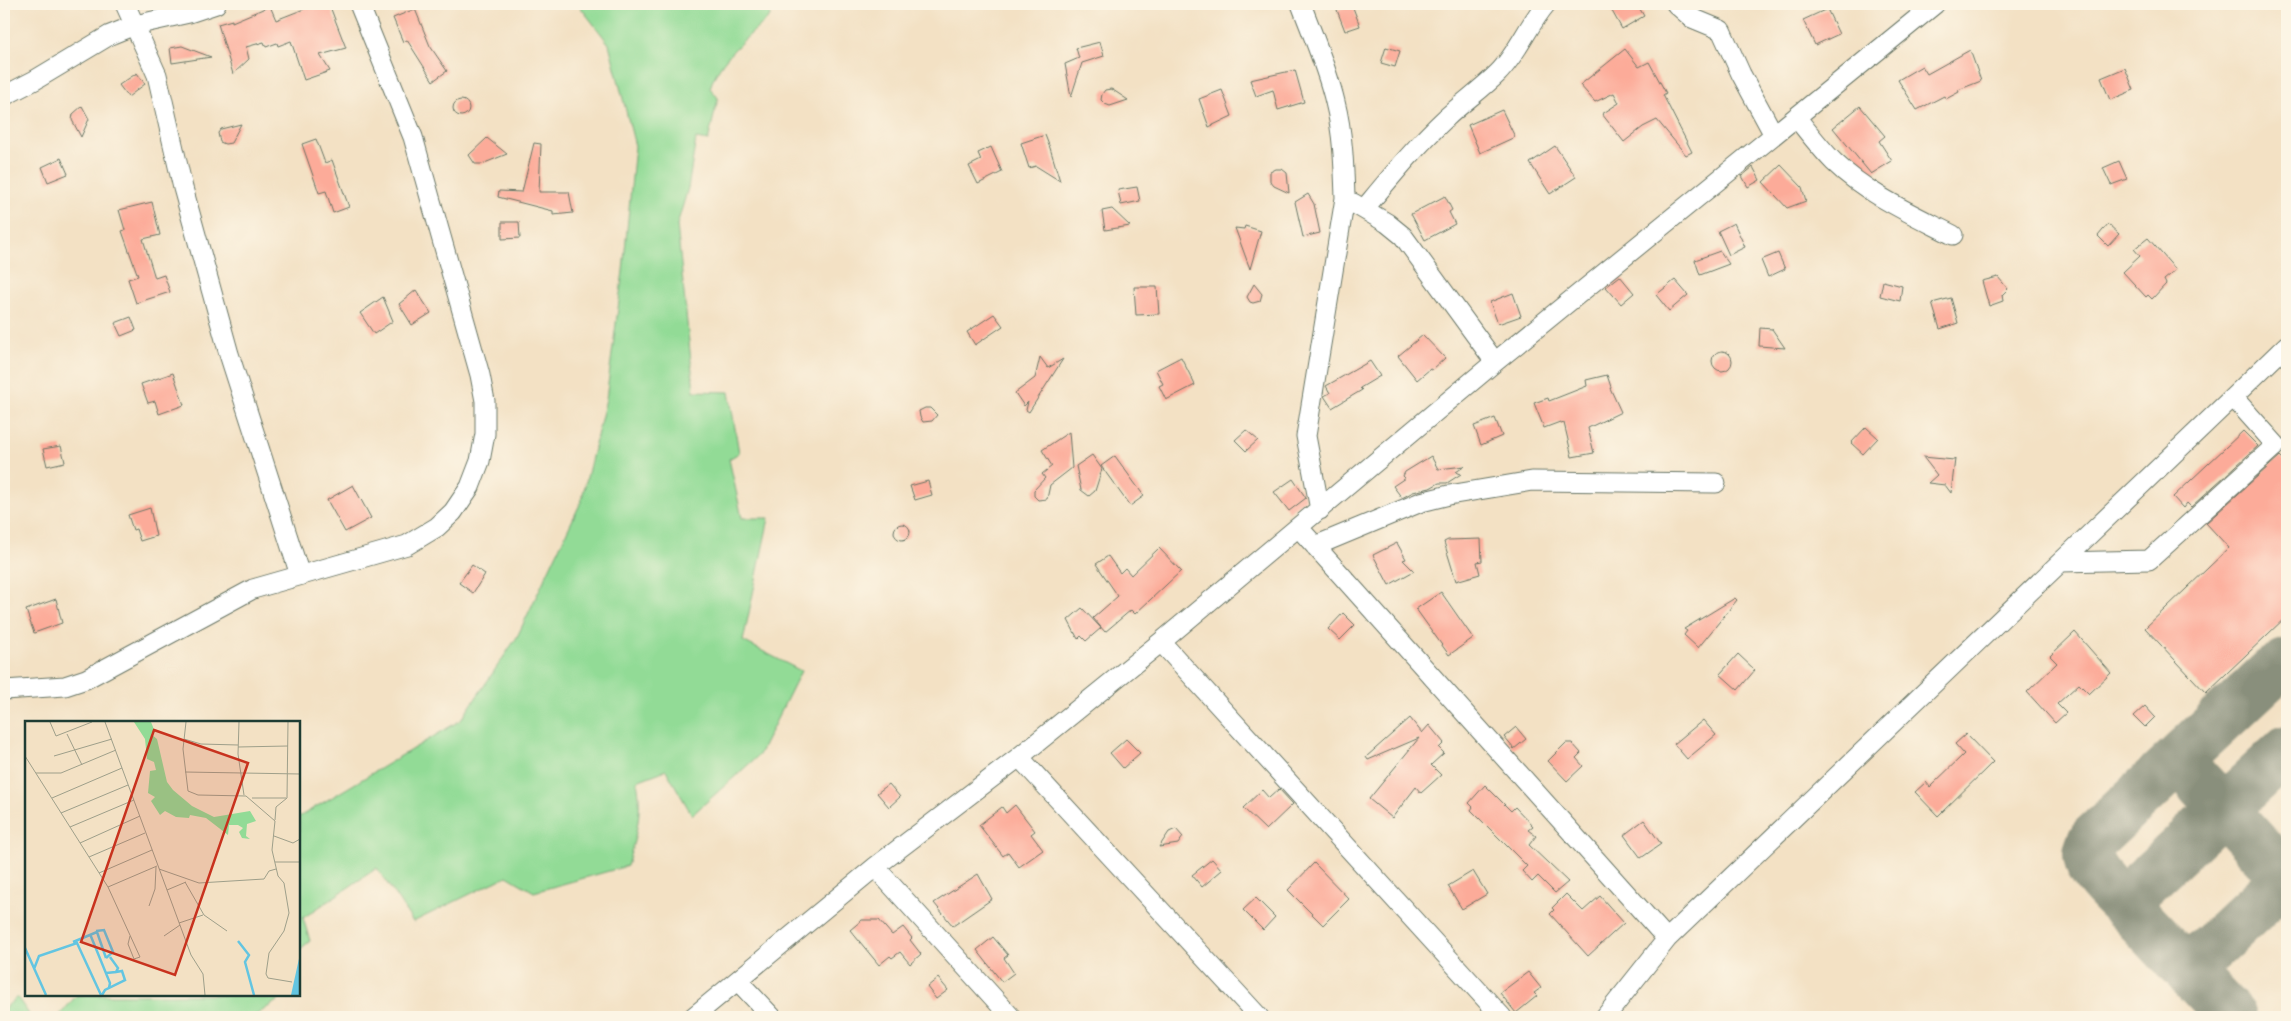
<svg xmlns="http://www.w3.org/2000/svg" width="2291" height="1021" viewBox="0 0 2291 1021" font-family="'Gentium Book Plus',serif">
<style>
.green{fill:#92db96;stroke:#588c65}
.lines{fill:none;stroke-linecap:round;stroke-linejoin:round}
.taxiway{stroke:#898f7c;stroke-width:50}
.building{fill:#fcab99}
.minor-casing{stroke:#697666;stroke-width:21}
.minor{stroke:#fff;stroke-width:19}
.inset-river{fill:none;stroke:#63c5e1;stroke-width:2.5}
.inset-road{fill:none;stroke:#9e9f8a;stroke-width:1}
.view{fill:#c8321e;fill-opacity:0.15;stroke:#c8321e;stroke-width:2.5}
.inset-edge{fill:none;stroke:#1f3d34;stroke-width:2.5}
</style>
<rect width="100%" height="100%" fill="#fcf5e5"/>
<filter id="ink" filterUnits="userSpaceOnUse"><feTurbulence type="fractalNoise" baseFrequency=".02" numOctaves="2"/><feDisplacementMap in="SourceGraphic" scale="10" xChannelSelector="R" yChannelSelector="G"/><feConvolveMatrix kernelMatrix="1 2 1 2 8 2 1 2 1" color-interpolation-filters="sRGB"/></filter>
<filter id="wash" filterUnits="userSpaceOnUse"><feTurbulence type="fractalNoise" baseFrequency=".0096" numOctaves="4" result="noise"/><feDisplacementMap in="SourceGraphic" scale="20" xChannelSelector="R" yChannelSelector="G"/><feGaussianBlur stdDeviation="1.12" result="paint"/><feColorMatrix in="noise" values="0 0 0 0 0 0 0 0 0 0 0 0 0 0 0 0 0 1.4 0 .05"/><feComposite in="paint" operator="in"/></filter>
<g filter="url(#wash)">
<rect width="100%" height="100%" fill="#f3e1c4"/>
<path class="green" d="M578,4H768L770,17C748,37 719,58 710,88L718,98L708,141L696,139L688,188L677,225L694,391L729,392L739,453L729,459L742,518H769L743,641L801,671L759,755L692,815L666,770L637,781C643,813 636,835 627,866L534,892L507,876L413,922L377,868L303,918L310,941L299,950V817L461,720L517,637L581,502L606,399L623,271L635,146L609,44Z
M77,995H286L253,1017H58Z
M17,997L31,1017H4V1009Z"/>
<g class="lines">
<path class="taxiway" d="M2201,785L2275,866L2277,874L2274,889
M2138,918C2124,903 2088,875 2088,854C2088,849 2091,844 2093,839L2272,672L2287,663
M2175,958C2189,960 2195,959 2207,952L2287,877
M2232,1017L2138,918L2132,904L2133,893L2287,750"/>
</g>
<g id="blocks">
<path class="building" d="M302,4H329L346,48L320,55L330,71L304,80L291,41L278,46L277,43L266,47L264,42L246,47L249,59L233,74L218,24L232,20V22L270,6L276,20L304,9Z
M1608,4H1637L1644,16L1622,29Z
M1352,5L1360,26L1345,31L1337,10Z
M415,9L430,46L447,71L433,81L407,40L403,42L393,18Z
M1827,9L1839,34L1815,45L1803,20Z
M1100,42L1104,56L1082,63L1071,97L1065,64L1079,58L1076,48Z
M182,46L211,57L172,63L170,48Z
M1386,47L1400,51L1395,67L1381,63Z
M1625,49L1639,67L1649,62L1666,93L1663,95L1692,152L1686,155L1657,120L1643,127L1624,142L1602,114L1619,103L1614,93L1595,102L1580,85Z
M1970,50L1981,81L1958,90L1959,92L1946,99L1944,96L1917,110L1898,80L1922,66L1927,74Z
M2125,68L2134,90L2110,100L2101,78Z
M1295,70L1304,102L1278,110L1273,90L1256,96L1250,80Z
M137,73L145,84L128,97L119,85Z
M1111,89L1113,90L1128,100L1110,106L1105,104L1101,100L1102,94L1105,90Z
M1222,90L1232,116L1209,127L1199,99Z
M453 108a8 8 0 1 1 16 0a8 8 0 1 1-16 0Z
M82,106L89,119L81,137L72,120L73,114Z
M1860,106L1885,136L1879,141L1892,161L1871,174L1833,128Z
M1502,110L1515,137L1480,153L1468,125Z
M241,124L231,143L225,144L220,142L218,133L221,129Z
M1045,135L1050,148L1060,181L1036,166L1029,168L1021,143Z
M487,138L507,154L482,164H475L469,155Z
M316,139L325,163L332,160L349,207L333,213L326,191L319,193L302,144Z
M534,143L541,144L539,192H569L573,213L553,215V211L498,197L499,191L522,192Z
M1555,146L1576,177L1550,194L1530,163Z
M991,147L1002,172L978,184L969,166L981,160L978,153Z
M61,158L68,174L48,182L42,167Z
M2119,161L2127,179L2111,185L2103,168Z
M1781,165L1802,187L1806,201L1787,208L1763,182Z
M1753,167L1760,180L1748,187L1742,176Z
M1276,169H1282L1287,173L1289,193L1274,186L1270,181V172Z
M1137,187L1140,201L1121,205L1118,190Z
M1308,194L1314,204L1320,233L1303,237L1295,202Z
M1445,196L1452,210L1449,212L1455,224L1425,240L1411,214Z
M152,202L160,235L143,239L155,278L164,275L170,292L136,303L128,279L138,276L122,231L125,230L119,210Z
M1112,209L1130,226L1105,230L1102,211Z
M502,222H519L520,238L502,239Z
M1734,223L1745,247L1729,255L1718,231Z
M2108,224L2119,234L2108,246L2098,236Z
M1245,226L1261,231L1250,269L1235,228L1244,229Z
M2148,238L2176,270L2164,280L2166,284L2152,299L2148,295L2146,297L2123,272L2140,256L2134,249Z
M1720,251L1729,264L1700,275L1695,260Z
M1778,253L1785,269L1768,277L1761,260Z
M1620,276L1634,293L1621,304L1606,287Z
M1998,277L2008,289L2002,295L2003,301L1989,306L1982,281Z
M1675,280L1688,295L1669,311L1656,295Z
M1883,281L1902,286L1900,301L1880,296Z
M1254,284L1262,294L1260,301L1253,303L1250,302L1247,297Z
M1134,287H1157L1159,314L1136,315Z
M416,290L431,313L412,325L399,304Z
M1513,293L1521,316L1498,324L1490,302Z
M383,297L393,321L374,334L360,313Z
M1951,298L1958,323L1940,329L1932,303Z
M994,314L1003,326L975,345L967,332Z
M131,317L136,330L121,336L115,323Z
M1760,328L1772,329L1785,348L1759,346Z
M1423,335L1445,358L1432,370L1430,369L1417,380L1398,356Z
M1712 361a10 10 0 1 1 20 0a10 10 0 1 1-20 0Z
M1040,357L1048,368L1063,359L1029,412L1026,410L1028,402L1024,406L1015,393L1035,378Z
M1181,357L1195,385L1166,400L1159,386L1163,384L1156,370Z
M1370,361L1380,376L1360,388L1362,390L1332,408L1324,396L1330,393L1326,386Z
M173,373L184,405L159,414L155,401L148,403L141,384Z
M1607,375L1611,387L1610,388L1621,412L1588,428L1594,453L1572,457L1564,423L1561,424L1560,422L1544,428L1534,403L1548,398L1549,401L1587,386L1586,380Z
M925,408H930L937,415L932,421L923,422L920,417L919,411Z
M1495,418L1502,436L1481,445L1474,426Z
M1866,427L1878,438L1863,454L1851,443Z
M1246,430L1258,440L1246,451L1235,440Z
M2243,431L2258,446L2191,507L2187,503L2183,508L2173,497Z
M1069,432L1072,468L1050,485L1047,499L1038,500L1034,496V490L1045,478L1042,474L1052,466L1042,450Z
M61,446L65,462L47,466L43,449Z
M1092,455L1102,469L1095,491L1089,496L1081,490L1076,466Z
M1115,456L1144,496L1130,506L1101,466Z
M1431,456L1438,469L1465,466L1456,472L1461,474L1447,483H1439L1430,488L1413,492L1402,498L1393,486L1405,478L1403,476L1405,472Z
M2280,456L2287,463V616L2206,693L2145,628L2229,548L2206,523Z
M1923,457L1954,460L1955,459L1951,493L1945,485L1928,483L1937,475Z
M1293,479L1306,498L1289,511L1274,492Z
M928,481L932,495L915,500L910,486Z
M353,485L371,518L345,532L327,500Z
M150,508L156,536L140,541L136,529L133,530L128,515Z
M894 532a8 8 0 1 1 16 0a8 8 0 1 1-16 0Z
M1481,539L1482,561L1477,562L1480,574L1456,581L1444,542L1448,540Z
M1397,543L1406,559L1403,560L1414,571L1389,585L1373,555Z
M1159,548L1181,571L1135,614L1131,610L1105,632L1093,618L1118,596L1096,564L1108,556L1120,573L1125,568L1131,575Z
M472,565L485,574L473,593L459,583Z
M1441,592L1473,638L1449,655L1416,609Z
M1735,598L1737,600L1698,648L1684,635L1687,631L1684,629Z
M56,599L62,623L34,633L26,610Z
M1082,608L1101,628L1086,641L1081,636L1078,639L1068,620Z
M1343,613L1355,625L1340,640L1328,629Z
M2075,632L2111,673L2089,694L2079,684L2057,704L2066,713L2055,723L2027,692L2057,663L2050,656Z
M1738,654L1755,670L1738,690L1720,674Z
M2145,706L2155,717L2145,727L2134,716Z
M1410,718L1422,733L1429,725L1444,743L1439,748L1444,753L1431,765L1441,775L1421,793L1416,787L1392,818L1369,799L1419,738L1368,760L1366,757Z
M1703,720L1716,735L1687,759L1674,744Z
M1516,727L1526,739L1514,749L1504,737Z
M1966,734L1993,762L1938,816L1915,792L1926,782L1930,787L1964,754L1955,744Z
M1126,739L1140,753L1123,768L1110,753Z
M1566,743H1572L1581,753L1576,758L1583,766L1567,781L1548,761Z
M889,784L900,797L889,807L877,793Z
M1485,785L1511,811L1515,807L1533,826L1528,830L1536,836L1529,845L1568,882L1555,893L1538,876L1532,882L1522,871L1527,866L1471,810L1473,807L1469,803Z
M1279,789L1293,804L1266,830L1243,808L1262,790L1269,798Z
M1015,805L1035,831L1031,834L1043,850L1019,867L1008,852L1003,856L979,825L1002,807L1006,813Z
M1644,820L1661,844L1641,858L1624,835Z
M1176,829L1183,837L1178,844L1159,847L1169,832Z
M1212,859L1222,870L1202,887L1192,875Z
M1314,863L1349,899L1323,925L1288,890Z
M1473,871L1487,894L1462,909L1448,886Z
M978,874L992,899L953,926L934,903Z
M1566,894L1583,911L1600,896L1624,923L1588,956L1550,914L1554,910L1552,908Z
M1256,898L1275,917L1263,930L1243,910Z
M862,920H879L892,935L903,927L912,938L910,940L921,954L910,964L900,952L892,958L890,956L879,965L850,930Z
M993,937L1008,955L1004,958L1014,973L1002,982L977,950Z
M1528,972L1541,988L1534,993L1537,996L1516,1013L1500,993Z
M938,978L948,990L936,999L927,987Z"/>
</g>
</g>
<g filter="url(#ink)">
<use href="#blocks" fill-opacity="0" stroke="#697666" stroke-width="1"/>
<g class="lines">
<defs>
<path id="minor" d="M125,4L157,75L183,188L229,354L300,575
M1301,4C1313,36 1327,68 1335,102C1343,133 1344,166 1345,198L1306,436L1320,510
M1676,4L1692,18L1721,30L1741,74L1774,135
M4,96L35,80L110,35L135,25L189,13L216,4
M1796,117C1808,132 1820,148 1834,162C1867,194 1912,214 1953,235
M1353,203L1387,223L1403,236L1495,362
M1364,209C1390,178 1416,146 1446,118C1463,102 1482,89 1498,73C1518,53 1528,25 1546,4
M2233,397L2287,345
M1299,528L1667,939
M1315,546L1421,502L1449,495L1532,481L1716,483
M1161,642L1502,1017
M4,690L65,686L86,679L253,589L407,545L437,527L453,512L470,487L480,461L485,434V401L480,375L413,137L359,4
M1019,757L1259,1017
M875,867L1011,1017
M738,981L772,1017
M693,1017L875,867L1019,757L1161,642L1495,362L1935,4
M1605,1017L1667,939L2233,397L2276,445L2149,560L2061,562"/>
</defs>
<use href="#minor" class="minor-casing"/>
<use href="#minor" class="minor"/>
</g>
</g>
<g transform="translate(25 721)">
<rect width="275" height="275" fill="#f3e1c4"/>
<path d="M109,1H126L130,11L126,13L132,18L142,61L148,69L167,85L189,96L225,90L231,100L222,103L221,115L225,118L217,117L214,111L218,107L213,104H204L203,114L181,97L165,94L164,97L151,96L140,90L135,94L126,80L130,76L123,72L125,50L131,49L129,41L122,38L120,18Z" fill="#92db96"/>
<path d="M275,233V274H266Z" fill="#63c5e1"/>
<path class="inset-river" d="M71,210L79,209L88,231L81,237M65,213L85,262L84,267M213,220L224,234L220,241L229,274M48,221L72,211L81,237M0,227L21,274M9,248L14,235L52,222L76,274M81,252L91,251L93,247L85,236M77,274L80,269L100,259L97,250L91,251"/>
<path class="inset-road" d="M25,1L31,15L67,1M80,1L166,234L178,253L180,274M161,1L158,28L163,70L173,74L221,75L250,100L247,129L253,155L259,162L264,192L259,210L244,232L241,253L243,257L267,261M214,1L213,33L219,74M42,13L57,44M159,18L176,23L213,24M213,26L263,25M0,35L83,166L115,236L109,238L103,223L105,215M29,35L87,18M160,51L275,53M11,52H36L91,29M27,77L97,47M227,77H261M36,92L103,64M250,99L251,86L262,77L263,1M45,106L109,79M249,115L268,122L275,118M55,122L115,95M64,136L120,112M250,141H275M134,148L174,162L239,158L244,150L251,148M74,152L127,129M160,161L179,194L202,210M83,166L132,145M142,169L161,161M124,185L130,168L131,146M154,202L178,194M139,215L155,204"/>
<path class="view" d="M129,9L223,42L150,254L56,221Z"/>
<rect width="275" height="275" class="inset-edge"/>
</g>
<rect width="2291" height="1021" fill="none" stroke="#fcf5e5" stroke-width="20"/>
</svg>
